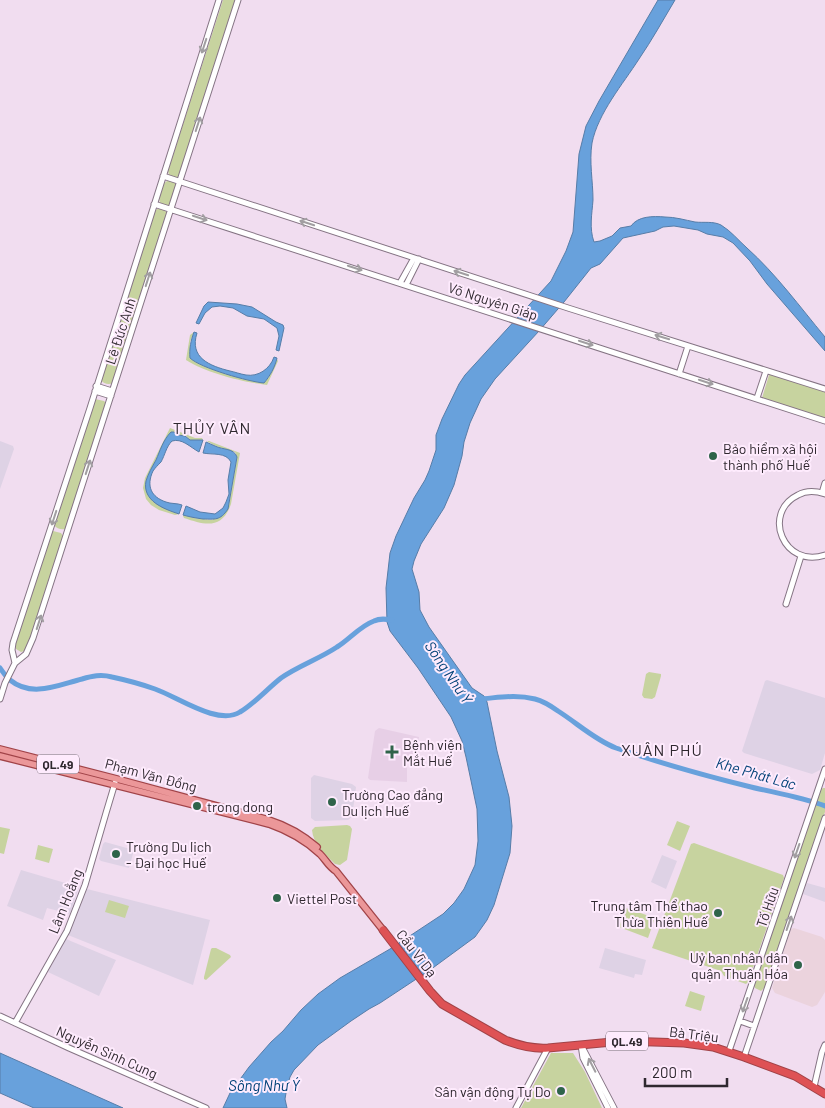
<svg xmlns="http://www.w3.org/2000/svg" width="825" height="1108" viewBox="0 0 825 1108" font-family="Barlow,sans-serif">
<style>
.commercial{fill:#ebd3dd}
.built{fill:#e7cfe6}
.education{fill:#ded2e5}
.green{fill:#c7d39f}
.water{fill:#68a1dc;stroke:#577da8}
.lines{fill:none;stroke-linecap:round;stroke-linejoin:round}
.river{stroke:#68a1dc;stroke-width:5}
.secondary-casing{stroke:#857484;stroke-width:7}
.primary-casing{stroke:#a14348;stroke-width:8}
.highway-casing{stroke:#a14348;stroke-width:9}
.secondary{stroke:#fff;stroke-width:5}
.primary{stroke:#eb9799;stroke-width:5.5}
.highway{stroke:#de5255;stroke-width:7}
.oneway{stroke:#a19ea1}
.poi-dot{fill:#2f644a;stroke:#feebfd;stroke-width:2}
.labels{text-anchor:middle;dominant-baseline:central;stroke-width:4;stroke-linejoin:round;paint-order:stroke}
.shield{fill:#feebfd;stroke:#6d626d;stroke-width:1}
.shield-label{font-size:12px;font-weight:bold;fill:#2f282f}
.street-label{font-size:14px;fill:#2f282f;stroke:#feebfd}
.poi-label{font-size:14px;fill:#2f282f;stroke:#feebfd;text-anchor:start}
.water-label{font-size:15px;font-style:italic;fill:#004177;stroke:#feebfd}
.quarter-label{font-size:16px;letter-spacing:1px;fill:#2f282f;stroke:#feebfd}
</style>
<rect width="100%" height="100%" fill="#f1ddf0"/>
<path class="commercial" d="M794,928L822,937L825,940V992L817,1005L812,1007L775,993L772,988L791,929Z"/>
<path class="built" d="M379,728L419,737L417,749H413V756L407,757V782L370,780L368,778L375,731Z"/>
<path class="education" d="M0,441L13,446L14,449L0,489Z
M767,680L825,698V753L820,770L812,774L744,753L742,751L765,681Z
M314,775L352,784L356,787L352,817L348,820L315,821L311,818V778Z
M105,842L134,850L129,868L101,861L99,859L103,844Z
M662,855L677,861L666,889L651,882Z
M21,870L79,887L70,914L47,908L43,920L7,906Z
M807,883L825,888V902L803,894Z
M87,889L210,920L193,985L68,935Z
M66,939L116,960L99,996L48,972Z
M605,948L646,960L642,975L635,974L634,978L599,968Z"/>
<path class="green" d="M223,0H237L179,176L176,178L169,175L168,171Z
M169,180L175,183L176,185L171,204L167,206L160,203C158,196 161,183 169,180Z
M159,208L164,209L167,213L113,383C109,385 103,384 100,379L154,213L156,210Z
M194,332L190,342V358C201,368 249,382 264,382L269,377L277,359L278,361L267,385C243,382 206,373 186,360L190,335Z
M771,374L825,392V419L762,398L769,375Z
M95,399L104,401L107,404L66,529C61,530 57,529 54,525Z
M170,428L195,438H202L203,440H190L186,436L178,435L174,432H171L166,439L147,480L153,501L168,509L179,514L175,515L159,510L151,505L146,499L143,488L145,478Z
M207,441H209L240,453L231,504C222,530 205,525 184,518L183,516V515L195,518L212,520L229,505L237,458L235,452C225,449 215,447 207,441Z
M53,531L61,533L63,536L28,646L25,651L21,652L16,649L15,644L51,532Z
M649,672L661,674V676L655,697L652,699L644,698L642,695L646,674Z
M823,788H825V812L765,987L761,991L755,988L754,986L820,790Z
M677,821L690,826L680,851L667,845Z
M347,825L350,826L352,829L347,860L340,865L335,864C325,854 313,844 312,830L315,827Z
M0,827L10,829L4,854L0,853Z
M694,843L783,875L784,878L748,982L746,984L724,976L721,971L652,948L691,844Z
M38,845L53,849L49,863L35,859Z
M109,900L129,906L125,918L105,912Z
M626,908L655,918L648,938L619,927Z
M212,948H216L230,955L231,957L206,980L204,979V977L211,949Z
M690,991L705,996L701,1011L685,1006Z
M551,1053H573L585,1072L602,1108H521Z"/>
<path class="water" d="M658,0H675C663,20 652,40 639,59C623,84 598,113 592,143C589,162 593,181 593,200C592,214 589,228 594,242L600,241L612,236L620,228L631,226C638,216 653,216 665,217C675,217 685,220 695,222C704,223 713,221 721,225C731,231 739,241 747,248C776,274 800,307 825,337V351L767,284L750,261L733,243L723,237L707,234L698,230L674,226L663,227L655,231L623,238L600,264L591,268L564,302L539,331L495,379L481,399L470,423L464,442L462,456L454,485L444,508L421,544L414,561L412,569L419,592L420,610L429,627L472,688L484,696L487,702L497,751L509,797L512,826L510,853L494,905L487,920L475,937L430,970L380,1003L369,1009L351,1021L318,1045L294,1070L290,1077L287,1087L285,1099L287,1108H223L230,1093L249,1067L271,1042L283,1031L301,1010L318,994L340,978L390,949L443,914L454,903L464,889L475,865L478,841L477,809L466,757L462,741L451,717L418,668L390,631L387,622L386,588L390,553L396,536L414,498L425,480L429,471L436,450V435L442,419L459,384L465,375L551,281L566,251L573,232L579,154L586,126L599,101Z
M208,302L237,304L252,307L276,322L283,325L284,328L279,351L276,350L279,336L277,328L264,319L247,316L233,308L220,306L212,307L205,313L199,324L196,323L204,306Z
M194,332L197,333C189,358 210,366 230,371C235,372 240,374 246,375C258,377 270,369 274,357L277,358C275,367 270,376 264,383C250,382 200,368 190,358C189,349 191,340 194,332Z
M171,432H174L178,435L185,436L190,440H203L199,452C190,447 182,438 172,441C166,447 165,455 161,462C158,465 155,468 153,471C146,486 151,497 166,502C171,504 177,503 182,505L179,514C164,509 142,501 146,481C148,474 152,467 156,460C160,451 163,440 171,432Z
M206,442C209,443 212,445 215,446C223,450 234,448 237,457L228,509C220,521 215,519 203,519C196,518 190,517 183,515L186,506L200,512L215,514L223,508L226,502L229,494L228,480L231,462C226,452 213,455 203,453Z
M0,1053L123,1108H34L0,1093Z"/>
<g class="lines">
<path class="river" d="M0,668C3,672 6,677 10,680C32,698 58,685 82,679C92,676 101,674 112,677C126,680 141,684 155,689C178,697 218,726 240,712C255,703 267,689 281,678C298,666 319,659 337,647C350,639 360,626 374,621C380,618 386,619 392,620
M478,699C497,698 515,694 535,699C543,701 551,706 558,711C577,723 595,740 616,748C660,763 706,776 751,787C776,793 801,797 825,806"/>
<defs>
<path id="secondary" d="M163,176L568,308L825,389
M154,204L825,421
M400,283L414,258
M406,285L419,259
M679,374L688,346
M96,386L112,391
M95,391L111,396
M757,398L766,371
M822,493L825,483
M825,494C816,491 807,490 798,495C761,513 784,569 825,555
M786,604L801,556
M15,663L12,650L13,643L90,408L219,0
M0,699L5,683L15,663L26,654L33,638L238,0
M0,1016L69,1048L206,1108
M740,1021L754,1026
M15,1023L67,931L85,885L106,813L115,783
M729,1051L825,769
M744,1057L825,818
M814,1087L822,1052L825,1045
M516,1108L548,1048
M608,1108L583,1058L581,1045L614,1108"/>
<path id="primary" d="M0,749L117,779L269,820C288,826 302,834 317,847
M0,756L269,824C289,831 305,840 320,854C326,860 329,867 336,871L383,930"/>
<path id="highway" d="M383,930L430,991L442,1004L505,1040C520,1046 533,1049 548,1048L623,1041L684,1043L713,1047L744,1057L795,1076L825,1094"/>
</defs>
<use href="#secondary" class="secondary-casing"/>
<use href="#primary" class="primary-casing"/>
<use href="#highway" class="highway-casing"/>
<use href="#secondary" class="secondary"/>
<use href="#primary" class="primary"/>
<use href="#highway" class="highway"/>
</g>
<defs><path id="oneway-shaft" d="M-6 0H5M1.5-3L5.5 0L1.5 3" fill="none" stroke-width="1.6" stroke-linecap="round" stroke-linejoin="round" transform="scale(1.25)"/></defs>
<g class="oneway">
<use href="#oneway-shaft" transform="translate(204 46) rotate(108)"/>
<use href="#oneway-shaft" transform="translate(198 124) rotate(-72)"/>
<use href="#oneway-shaft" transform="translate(200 218) rotate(18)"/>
<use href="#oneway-shaft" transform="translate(307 223) rotate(-162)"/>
<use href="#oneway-shaft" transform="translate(355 268) rotate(18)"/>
<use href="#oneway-shaft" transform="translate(461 273) rotate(-162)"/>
<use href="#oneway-shaft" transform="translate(148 279) rotate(-72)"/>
<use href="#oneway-shaft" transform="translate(662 337) rotate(-163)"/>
<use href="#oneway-shaft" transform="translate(586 343) rotate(18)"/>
<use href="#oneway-shaft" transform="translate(706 382) rotate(18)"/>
<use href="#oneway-shaft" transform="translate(88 467) rotate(-72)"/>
<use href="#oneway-shaft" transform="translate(54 518) rotate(108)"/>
<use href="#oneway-shaft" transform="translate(39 622) rotate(-72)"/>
<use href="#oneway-shaft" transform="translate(797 851) rotate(109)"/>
<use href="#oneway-shaft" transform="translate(789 923) rotate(-71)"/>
<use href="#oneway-shaft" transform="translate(745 1005) rotate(109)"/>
<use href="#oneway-shaft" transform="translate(592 1065) rotate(-117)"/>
</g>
<g class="poi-dot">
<circle cx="713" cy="456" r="5"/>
<path d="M389.5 744.5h5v5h5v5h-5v5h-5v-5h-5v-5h5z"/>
<circle cx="332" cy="802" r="5"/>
<circle cx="197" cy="806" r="5"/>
<circle cx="116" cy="854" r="5"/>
<circle cx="277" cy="898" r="5"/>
<circle cx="718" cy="913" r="5"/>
<circle cx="798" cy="965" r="5"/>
<circle cx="561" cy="1091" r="5"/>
</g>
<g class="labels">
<g class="shield">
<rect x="37" y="754.5" width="42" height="19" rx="4"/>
<rect x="606" y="1031.5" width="42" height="19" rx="4"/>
</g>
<g class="shield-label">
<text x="58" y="764">QL.49</text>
<text x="627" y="1041">QL.49</text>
</g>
<g class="street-label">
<text transform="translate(493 301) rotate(18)">Võ Nguyên Giáp</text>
<text transform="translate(120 331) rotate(-72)">Lê Đức Anh</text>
<text transform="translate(151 775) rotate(15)">Phạm Văn Đồng</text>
<text transform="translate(65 901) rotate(-68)">Lâm Hoằng</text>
<text transform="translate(767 907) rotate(-71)">Tố Hữu</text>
<text transform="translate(417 953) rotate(52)">Cầu Vĩ Dạ</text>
<text transform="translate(694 1034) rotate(7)">Bà Triệu</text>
<text transform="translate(107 1052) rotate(24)">Nguyễn Sinh Cung</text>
</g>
<g class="poi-label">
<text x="723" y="448">Bảo hiểm xã hội<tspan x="723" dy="16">thành phố Huế</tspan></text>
<text x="403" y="744">Bệnh viện<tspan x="403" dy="16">Mắt Huế</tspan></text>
<text x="342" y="794">Trường Cao đẳng<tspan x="342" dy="16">Du lịch Huế</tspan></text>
<text x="207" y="806">trong dong</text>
<text x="126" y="846">Trường Du lịch<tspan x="126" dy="16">- Đại học Huế</tspan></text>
<text x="287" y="898">Viettel Post</text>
<text x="708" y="905" text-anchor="end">Trung tâm Thể thao<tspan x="708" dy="16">Thừa Thiên Huế</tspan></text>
<text x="788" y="957" text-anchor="end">Uỷ ban nhân dân<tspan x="788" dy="16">quận Thuận Hóa</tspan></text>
<text x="551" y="1091" text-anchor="end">Sân vận động Tự Do</text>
</g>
<g class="water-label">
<text transform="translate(449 672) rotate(56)">Sông Như Ý</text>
<text transform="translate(756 773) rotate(16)">Khe Phát Lác</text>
<text x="264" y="1085">Sông Như Ý</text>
</g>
<g class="quarter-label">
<text x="212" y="427">THỦY VÂN</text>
<text x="662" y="749">XUÂN PHÚ</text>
</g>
</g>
<path d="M645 1078v8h82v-8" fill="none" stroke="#2f282f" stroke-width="2.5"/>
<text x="652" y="1078" font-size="15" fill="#2f282f" stroke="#feebfd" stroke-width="4" paint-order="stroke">200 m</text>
</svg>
